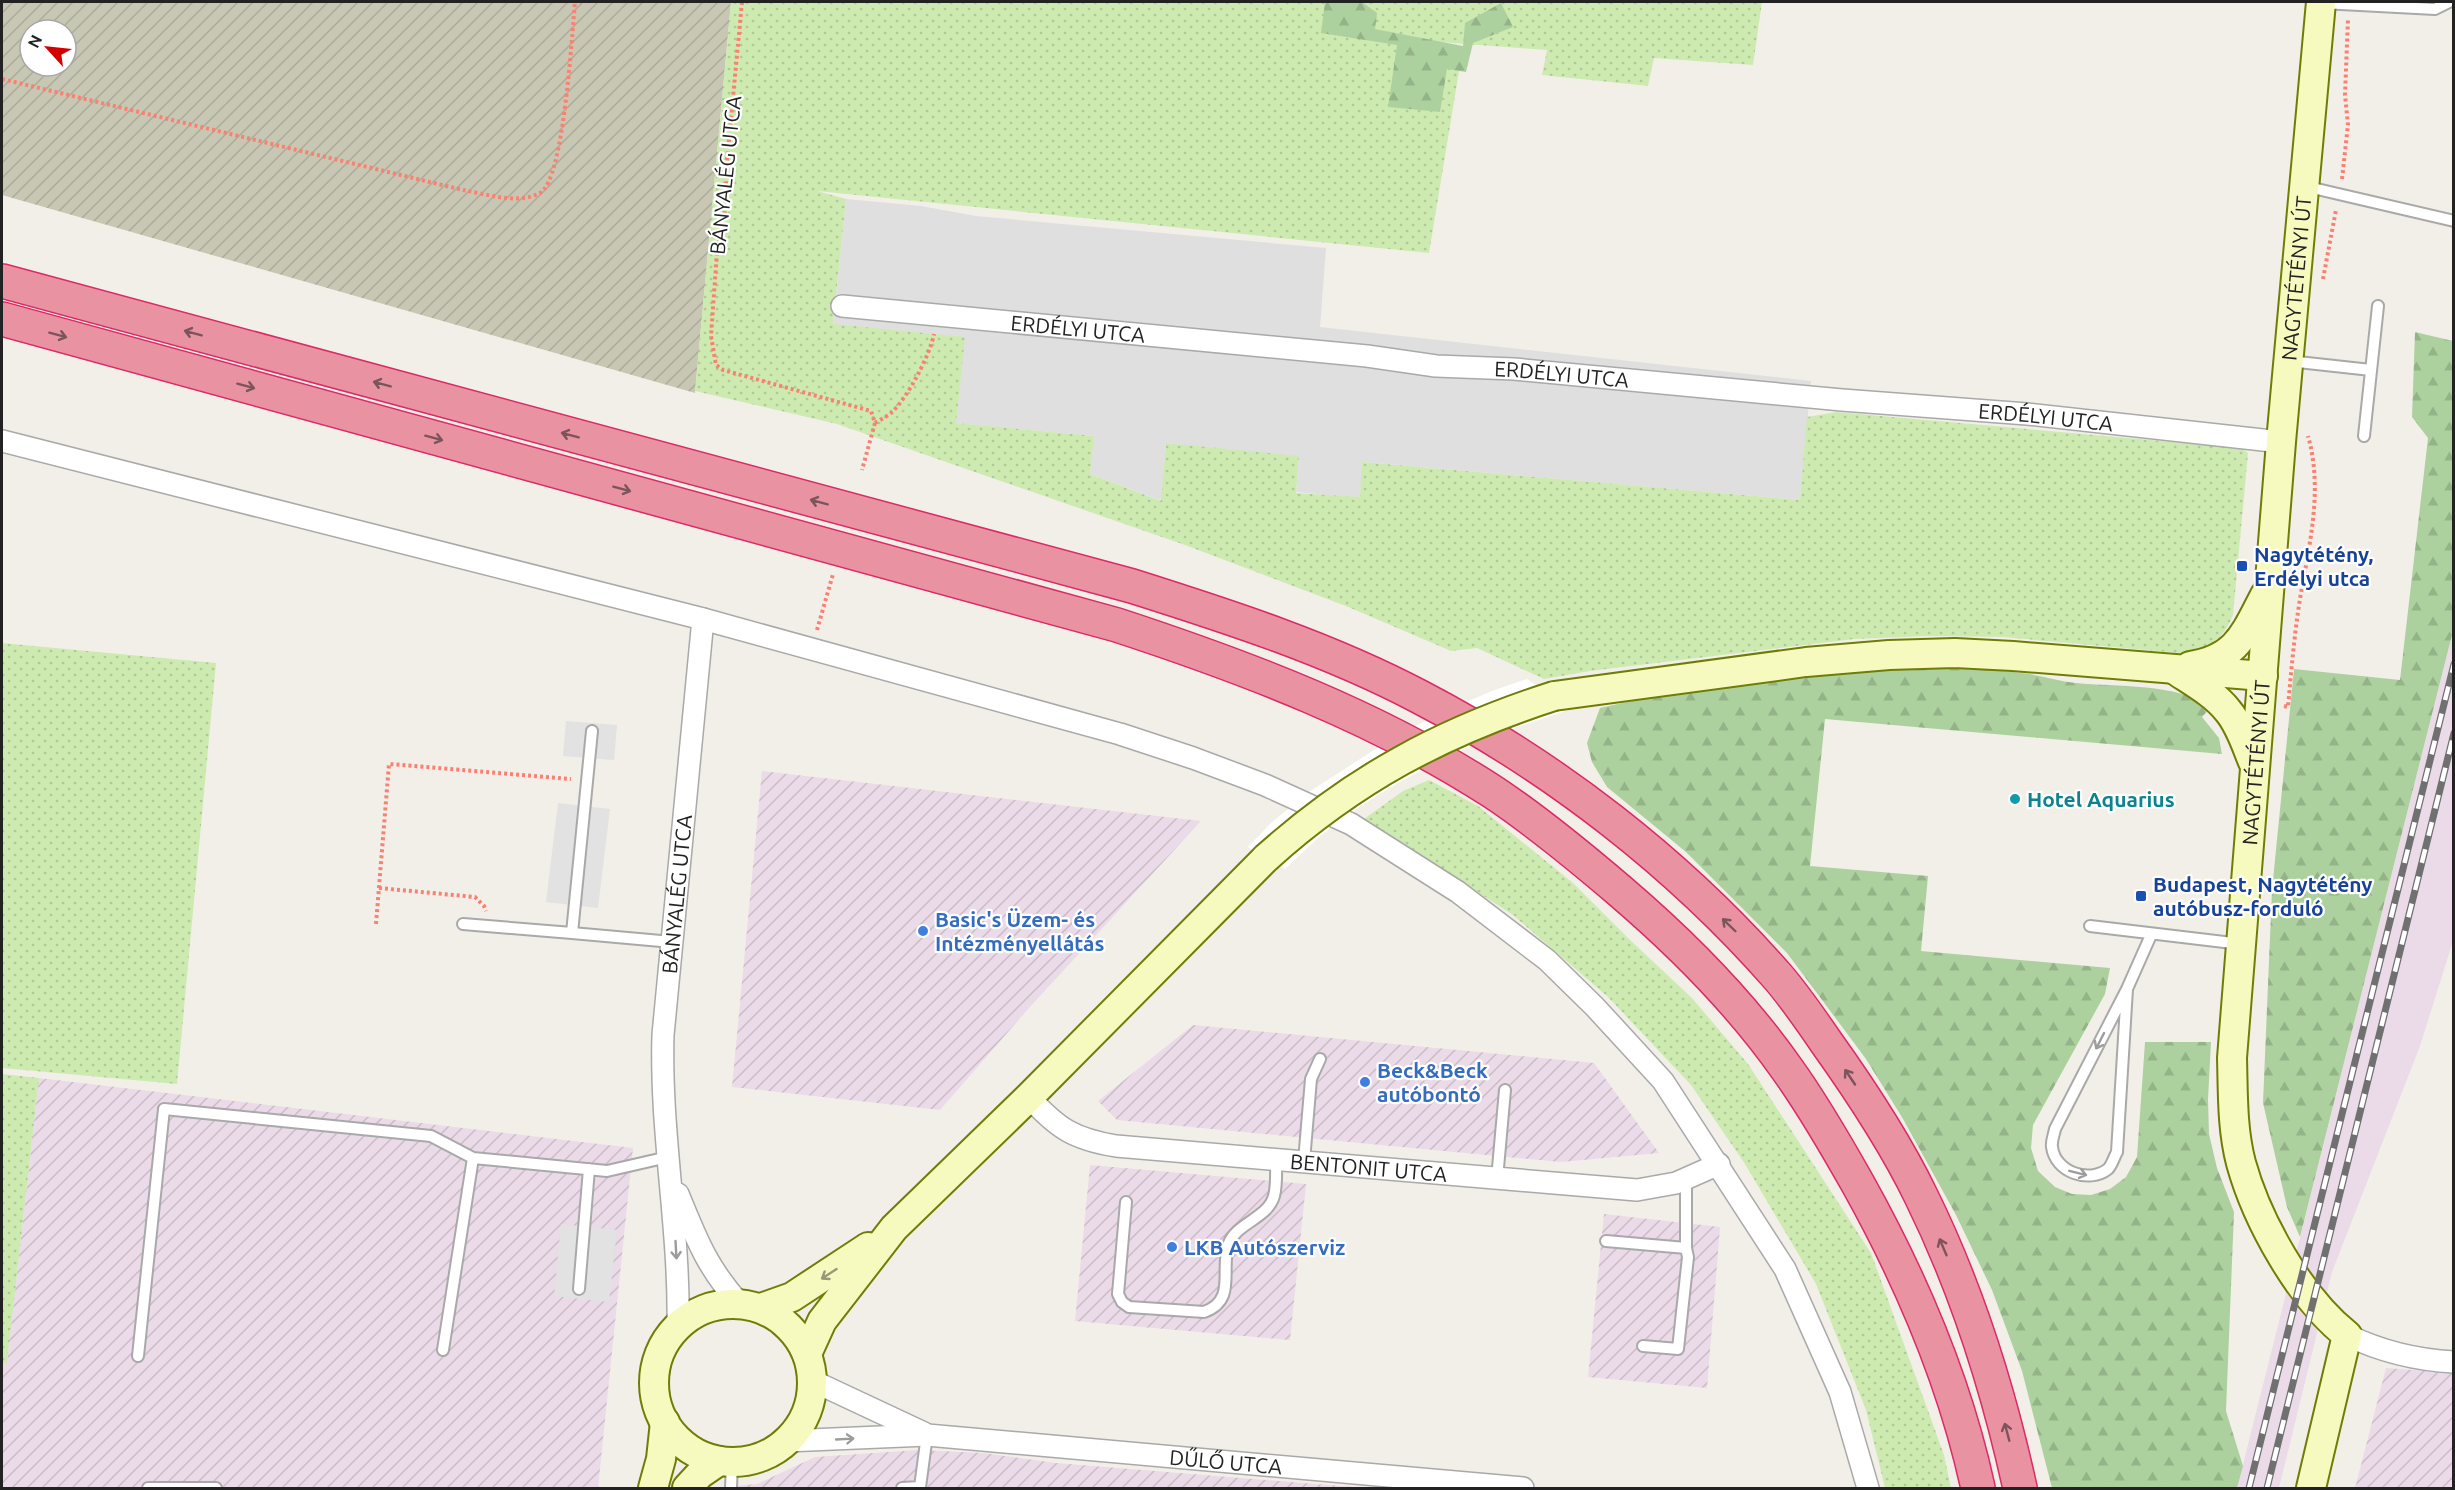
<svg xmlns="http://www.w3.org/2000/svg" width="2455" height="1490" viewBox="0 0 2455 1490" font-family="Ubuntu,sans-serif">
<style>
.residential{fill:#e0dfdf}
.industrial{fill:url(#industrial-furrows)}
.railway{fill:#ebdbe8}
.construction{fill:url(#construction-furrows);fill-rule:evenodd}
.grass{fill:url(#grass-dots)}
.forest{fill:url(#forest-firs)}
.parking{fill:#e2e2e2}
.pier{fill:#fff}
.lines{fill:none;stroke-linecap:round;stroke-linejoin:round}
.lane-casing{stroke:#a9a9a9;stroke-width:14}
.street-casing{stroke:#a9a9a9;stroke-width:24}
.secondary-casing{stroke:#707d05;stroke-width:32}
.highway-casing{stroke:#dc2a67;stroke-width:36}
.path{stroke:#fa8072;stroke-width:4;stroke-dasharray:3 3;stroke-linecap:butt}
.lane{stroke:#fff;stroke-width:10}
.street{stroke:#fff;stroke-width:21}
.secondary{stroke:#f7fabf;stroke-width:28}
.highway{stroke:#e892a2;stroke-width:33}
.rail-casing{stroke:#707070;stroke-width:7}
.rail{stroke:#fff;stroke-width:4.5;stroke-dasharray:14;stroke-linecap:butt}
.secondary-bridge-casing{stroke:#707d05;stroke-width:32;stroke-linecap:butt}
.secondary-bridge{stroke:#f7fabf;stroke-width:28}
.oneway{stroke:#7b545c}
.oneway2{stroke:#9c9c9c}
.oneway3{stroke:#979978}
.transit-dot{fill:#1a4fb4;stroke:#fff;stroke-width:2}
.culture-dot{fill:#0f9aa8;stroke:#fff;stroke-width:2}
.shop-dot{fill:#3f7fe0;stroke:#fff;stroke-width:2}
.labels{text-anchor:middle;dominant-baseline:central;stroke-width:4.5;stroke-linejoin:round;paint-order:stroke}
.street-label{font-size:21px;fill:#222;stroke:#fff}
.transit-label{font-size:21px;font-weight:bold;fill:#164399;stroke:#fff;text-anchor:start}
.culture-label{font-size:21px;font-weight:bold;fill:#0d838f;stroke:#fff;text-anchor:start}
.shop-label{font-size:21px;font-weight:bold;fill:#366cbe;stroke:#fff;text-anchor:start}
</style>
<defs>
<pattern id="industrial-furrows" width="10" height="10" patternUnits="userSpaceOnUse" patternTransform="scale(1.5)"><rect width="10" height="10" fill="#ebdbe8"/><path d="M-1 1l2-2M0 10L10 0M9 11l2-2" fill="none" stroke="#c9bcc7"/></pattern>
<pattern id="construction-furrows" width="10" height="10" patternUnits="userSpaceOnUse" patternTransform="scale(1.5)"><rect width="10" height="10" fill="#c7c7b4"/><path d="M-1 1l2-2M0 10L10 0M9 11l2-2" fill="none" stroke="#abab9a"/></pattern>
<pattern id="grass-dots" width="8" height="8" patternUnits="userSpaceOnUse" patternTransform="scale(1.5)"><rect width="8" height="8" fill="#cdebb0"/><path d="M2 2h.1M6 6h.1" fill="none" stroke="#b0c997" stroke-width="1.8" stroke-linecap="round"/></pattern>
<pattern id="forest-firs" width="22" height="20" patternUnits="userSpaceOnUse" patternTransform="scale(1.5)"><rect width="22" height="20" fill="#add19e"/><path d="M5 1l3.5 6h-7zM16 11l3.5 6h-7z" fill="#95b388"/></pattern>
</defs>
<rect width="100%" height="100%" fill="#f2efe9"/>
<path class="residential" d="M846,199L921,206L976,216L1326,248L1320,327L1811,381L1800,500L1363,462L1360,498L1296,492L1299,457L1166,443L1162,501L1090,474L1093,436L956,423L833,324Z"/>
<path class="industrial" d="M762,771L1201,821L1029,1008L940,1110L732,1087Z
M1193,1025L1594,1063L1659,1153L1561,1162L1117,1120L1098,1101Z
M39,1078L633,1148L598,1488H2V1362H7Z
M1090,1165L1306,1184L1290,1340L1075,1321Z
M1604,1214L1720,1227L1707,1388L1588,1377Z
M2386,1368L2453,1373V1488H2355Z
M918,1450L983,1453L1056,1463L1365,1488H708L757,1484L815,1457Z"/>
<path class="railway" d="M2453,631V941L2420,1046L2332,1272L2279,1488H2237Z"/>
<path class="construction" d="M2,2H731L695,393L2,195ZM30,30H66V66H30Z"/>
<path class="grass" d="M731,2H1762L1753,65L1654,58L1648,86L1542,75L1547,50L1345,35L1463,47L1429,253L817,191L846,199L833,324L965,337L956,423L1094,436L1090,474L1161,501L1166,443L1299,456L1296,493L1360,497L1362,462L1800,500L1807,417L1836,412L2241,448L2248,453L2233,615C2223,641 2205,651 2179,653L2003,637L1931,636L1854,639L1590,671L1544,679L1477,648L1451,651L1346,606L1185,545L837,424L695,391Z
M2,643L216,663L177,1084L2,1068Z
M1429,780L1478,806L1573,883L1629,939L1692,998L1748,1064L1871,1253L1944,1455L1951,1488H1885L1866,1410L1816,1284L1745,1164L1691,1085L1608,997L1513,915L1364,819L1403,791Z
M2,1074L39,1078L7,1363L2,1362Z"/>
<path class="forest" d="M1325,2H1362L1377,13L1375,29L1463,46L1465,23L1501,3L1513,27L1473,43L1466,72L1447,69L1440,112L1388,107L1397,45L1321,33Z
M2415,332L2453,341V631L2300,1237L2287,1207L2263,1103L2272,890L2294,669L2400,680L2428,438L2412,417Z
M1930,667C1961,668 1991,669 2022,673C2040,675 2058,681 2076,683C2117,687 2177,683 2211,707L2202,717L2219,738L2222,754L1825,719L1810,866L1928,876L1921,951L2110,968L2105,994L2033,1125L2031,1148L2038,1171L2055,1187L2072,1194L2091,1195L2110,1189L2126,1177L2137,1157L2145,1042H2211L2208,1100L2209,1134L2217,1168L2234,1212L2226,1411L2243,1466L2237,1488H2052L2022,1371L1992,1290L1956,1215L1903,1119L1866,1059L1787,953L1686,852L1607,787L1592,762L1587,743L1600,708C1708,684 1819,671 1930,667Z"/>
<path class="parking" d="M566,721L617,725L614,760L563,756Z
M558,803L610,809L598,908L546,902Z
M561,1224L617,1230L609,1302L554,1296Z"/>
<path class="pier" d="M1527,679L1574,708L1486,738L1401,781L1361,806L1319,837L1285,869L1248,847L1271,823L1309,792L1388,741L1438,714L1492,691Z"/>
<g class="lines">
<defs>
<path id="lane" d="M2322,3L2435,9L2449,2
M2304,186L2454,221
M2289,361L2371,370
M2364,436L2378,306
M592,731L572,933L672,942
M463,924L572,933
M2090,926L2241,944
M2127,989L2117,1152C2114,1157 2112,1165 2108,1169C2089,1184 2055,1172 2052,1147C2051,1141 2054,1135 2055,1129L2127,989L2151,935
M1304,1161L1311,1079L1320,1059
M1497,1179L1505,1090
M1126,1202L1118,1294L1122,1302L1129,1307L1204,1312C1238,1300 1219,1268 1229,1243C1237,1223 1268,1218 1274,1196C1277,1185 1276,1171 1276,1159
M1606,1241L1686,1248
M579,1289L589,1169
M1643,1346L1678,1349L1688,1257L1686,1248V1179
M443,1350L473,1158
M138,1356L164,1109L431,1136L473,1158L607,1171L668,1157
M148,1488H216
M731,1488L732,1462
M902,1488L920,1487L927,1435"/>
<g id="street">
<path id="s1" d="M842,306L1367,356L1436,366L1514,369L1842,400L2027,414L2281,442"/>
<path d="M2,441L703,619L1120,734L1193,758L1265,785L1351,824L1458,892L1547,960L1595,1007L1663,1081L1785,1269L1840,1392L1868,1488"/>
<path id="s2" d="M1029,1097C1058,1129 1074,1139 1116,1146L1637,1190L1676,1183L1719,1164"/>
<path d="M678,1194C696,1238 707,1268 740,1304"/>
<path id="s3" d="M678,1327C680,1229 660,1133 663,1035L703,619"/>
<path d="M2347,1335C2382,1352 2415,1360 2454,1362"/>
<path d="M813,1381L924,1433"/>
<path id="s4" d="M786,1441L927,1435L1523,1488"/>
</g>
<g id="secondary">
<path d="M2190,666C2237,659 2245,633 2265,595"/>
<path d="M2175,670C2193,682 2215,694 2228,711C2240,725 2246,745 2253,762"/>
<path d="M1554,696L1806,662L1889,655L1955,653L2013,656L2263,676"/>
<circle cx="733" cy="1383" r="79"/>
<path d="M761,1308L792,1297L868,1247"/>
<path d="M807,1354L822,1321L894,1228L1029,1097L1266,858"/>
<path d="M653,1488L661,1459L665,1422"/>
<path d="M687,1488L700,1474L719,1461"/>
<path id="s5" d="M2311,1488L2347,1335C2300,1298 2257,1221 2241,1163C2232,1129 2233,1093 2232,1058L2281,442L2321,2"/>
</g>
<path id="highway" d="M2,281L1132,586C1230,617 1329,649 1420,697C1554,767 1678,863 1778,977C1795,997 1811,1020 1826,1042C1861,1091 1895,1142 1921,1196C1967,1289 1998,1388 2020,1488
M2,319L1117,625C1248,668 1377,717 1493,792C1538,822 1579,856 1620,891C1682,944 1740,1002 1787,1069C1813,1105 1836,1145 1858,1184C1911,1279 1955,1382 1978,1488"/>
</defs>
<use href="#lane" class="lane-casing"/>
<use href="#street" class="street-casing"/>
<use href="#secondary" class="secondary-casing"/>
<use href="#highway" class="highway-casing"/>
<path class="path" d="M742,2L727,161L725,210L717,252L711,336L716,365L723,370L871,411L875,423L862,470
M2,79L463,190C486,194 518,205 540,193C564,180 572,33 575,2
M2342,179L2348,125L2345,95L2348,19
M2323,279L2336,210
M875,423C880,420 886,417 891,413C907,399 930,355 934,334
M817,630L833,574
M2284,706L2288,707C2291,673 2294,639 2299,605C2308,549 2324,492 2308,436
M379,888L475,897L484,906L486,911
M376,924L389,764L571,779"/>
<use href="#lane" class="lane"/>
<use href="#street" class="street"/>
<use href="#secondary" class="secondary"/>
<use href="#highway" class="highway"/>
<defs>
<path id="rail" d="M2249,1488L2454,664
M2267,1488L2454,733"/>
</defs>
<use href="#rail" class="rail-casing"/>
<use href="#rail" class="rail"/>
<defs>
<path id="secondary-bridge" d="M1266,858C1354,779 1442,732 1554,696"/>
</defs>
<use href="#secondary-bridge" class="secondary-bridge-casing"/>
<use href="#secondary-bridge" class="secondary-bridge"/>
</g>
<defs><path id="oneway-shaft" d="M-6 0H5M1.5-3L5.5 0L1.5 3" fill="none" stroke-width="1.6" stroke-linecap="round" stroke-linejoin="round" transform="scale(1.5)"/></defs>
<g class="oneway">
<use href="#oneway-shaft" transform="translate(193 333) rotate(-165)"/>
<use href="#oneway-shaft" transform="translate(58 335) rotate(15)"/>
<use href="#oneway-shaft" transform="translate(382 384) rotate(-165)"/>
<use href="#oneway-shaft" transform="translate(246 386) rotate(15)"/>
<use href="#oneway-shaft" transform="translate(570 435) rotate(-165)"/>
<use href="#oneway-shaft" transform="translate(434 438) rotate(15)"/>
<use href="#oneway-shaft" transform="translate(622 489) rotate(15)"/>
<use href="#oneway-shaft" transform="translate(819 502) rotate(-165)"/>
<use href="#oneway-shaft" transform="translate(1729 925) rotate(-136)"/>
<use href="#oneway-shaft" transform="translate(1850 1077) rotate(-124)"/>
<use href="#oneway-shaft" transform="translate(1943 1247) rotate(-113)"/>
<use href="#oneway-shaft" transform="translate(2007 1432) rotate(-105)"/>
</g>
<g class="oneway2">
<use href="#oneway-shaft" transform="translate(2100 1041) rotate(117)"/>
<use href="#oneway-shaft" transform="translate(2078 1173) rotate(14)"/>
<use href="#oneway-shaft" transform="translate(676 1250) rotate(87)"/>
<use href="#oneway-shaft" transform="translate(845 1439) rotate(-3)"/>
</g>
<use class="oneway3" href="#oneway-shaft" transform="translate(829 1274) rotate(147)"/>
<g class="transit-dot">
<rect x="2236" y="560" width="12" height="12" rx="3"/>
<rect x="2135" y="890" width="12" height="12" rx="3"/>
</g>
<circle class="culture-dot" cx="2015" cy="799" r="6"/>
<g class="shop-dot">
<circle cx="923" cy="931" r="6"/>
<circle cx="1365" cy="1082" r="6"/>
<circle cx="1172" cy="1247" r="6"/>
</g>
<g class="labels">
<g class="street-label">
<text transform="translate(725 175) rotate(-84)">BÁNYALÉG UTCA</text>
<text stroke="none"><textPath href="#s5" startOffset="1250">NAGYTÉTÉNYI ÚT</textPath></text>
<text stroke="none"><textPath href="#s1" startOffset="237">ERDÉLYI UTCA</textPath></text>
<text stroke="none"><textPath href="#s1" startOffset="723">ERDÉLYI UTCA</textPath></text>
<text stroke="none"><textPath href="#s1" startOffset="1209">ERDÉLYI UTCA</textPath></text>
<text stroke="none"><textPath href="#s5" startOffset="764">NAGYTÉTÉNYI ÚT</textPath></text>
<text stroke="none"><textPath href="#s3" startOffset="434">BÁNYALÉG UTCA</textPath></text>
<text stroke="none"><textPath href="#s2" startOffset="356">BENTONIT UTCA</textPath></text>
<text stroke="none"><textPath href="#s4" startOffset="441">DŰLŐ UTCA</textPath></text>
</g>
<g class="transit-label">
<text x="2254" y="554">Nagytétény,<tspan x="2254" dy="24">Erdélyi utca</tspan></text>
<text x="2153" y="884">Budapest, Nagytétény<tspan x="2153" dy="24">autóbusz-forduló</tspan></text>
</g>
<g class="culture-label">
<text x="2027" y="799">Hotel Aquarius</text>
</g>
<g class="shop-label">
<text x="935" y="919">Basic's Üzem- és<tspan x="935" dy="24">Intézményellátás</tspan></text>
<text x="1377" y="1070">Beck&amp;Beck<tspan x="1377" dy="24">autóbontó</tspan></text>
<text x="1184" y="1247">LKB Autószerviz</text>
</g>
</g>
<rect width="2455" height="1490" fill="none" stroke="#222222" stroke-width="6"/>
<g transform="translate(48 48) rotate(297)"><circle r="28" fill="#ffffff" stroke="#a7a7a7" stroke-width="1.5"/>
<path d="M0-4.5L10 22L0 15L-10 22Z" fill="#d40000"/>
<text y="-9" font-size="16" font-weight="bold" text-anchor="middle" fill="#222222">N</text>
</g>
</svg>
